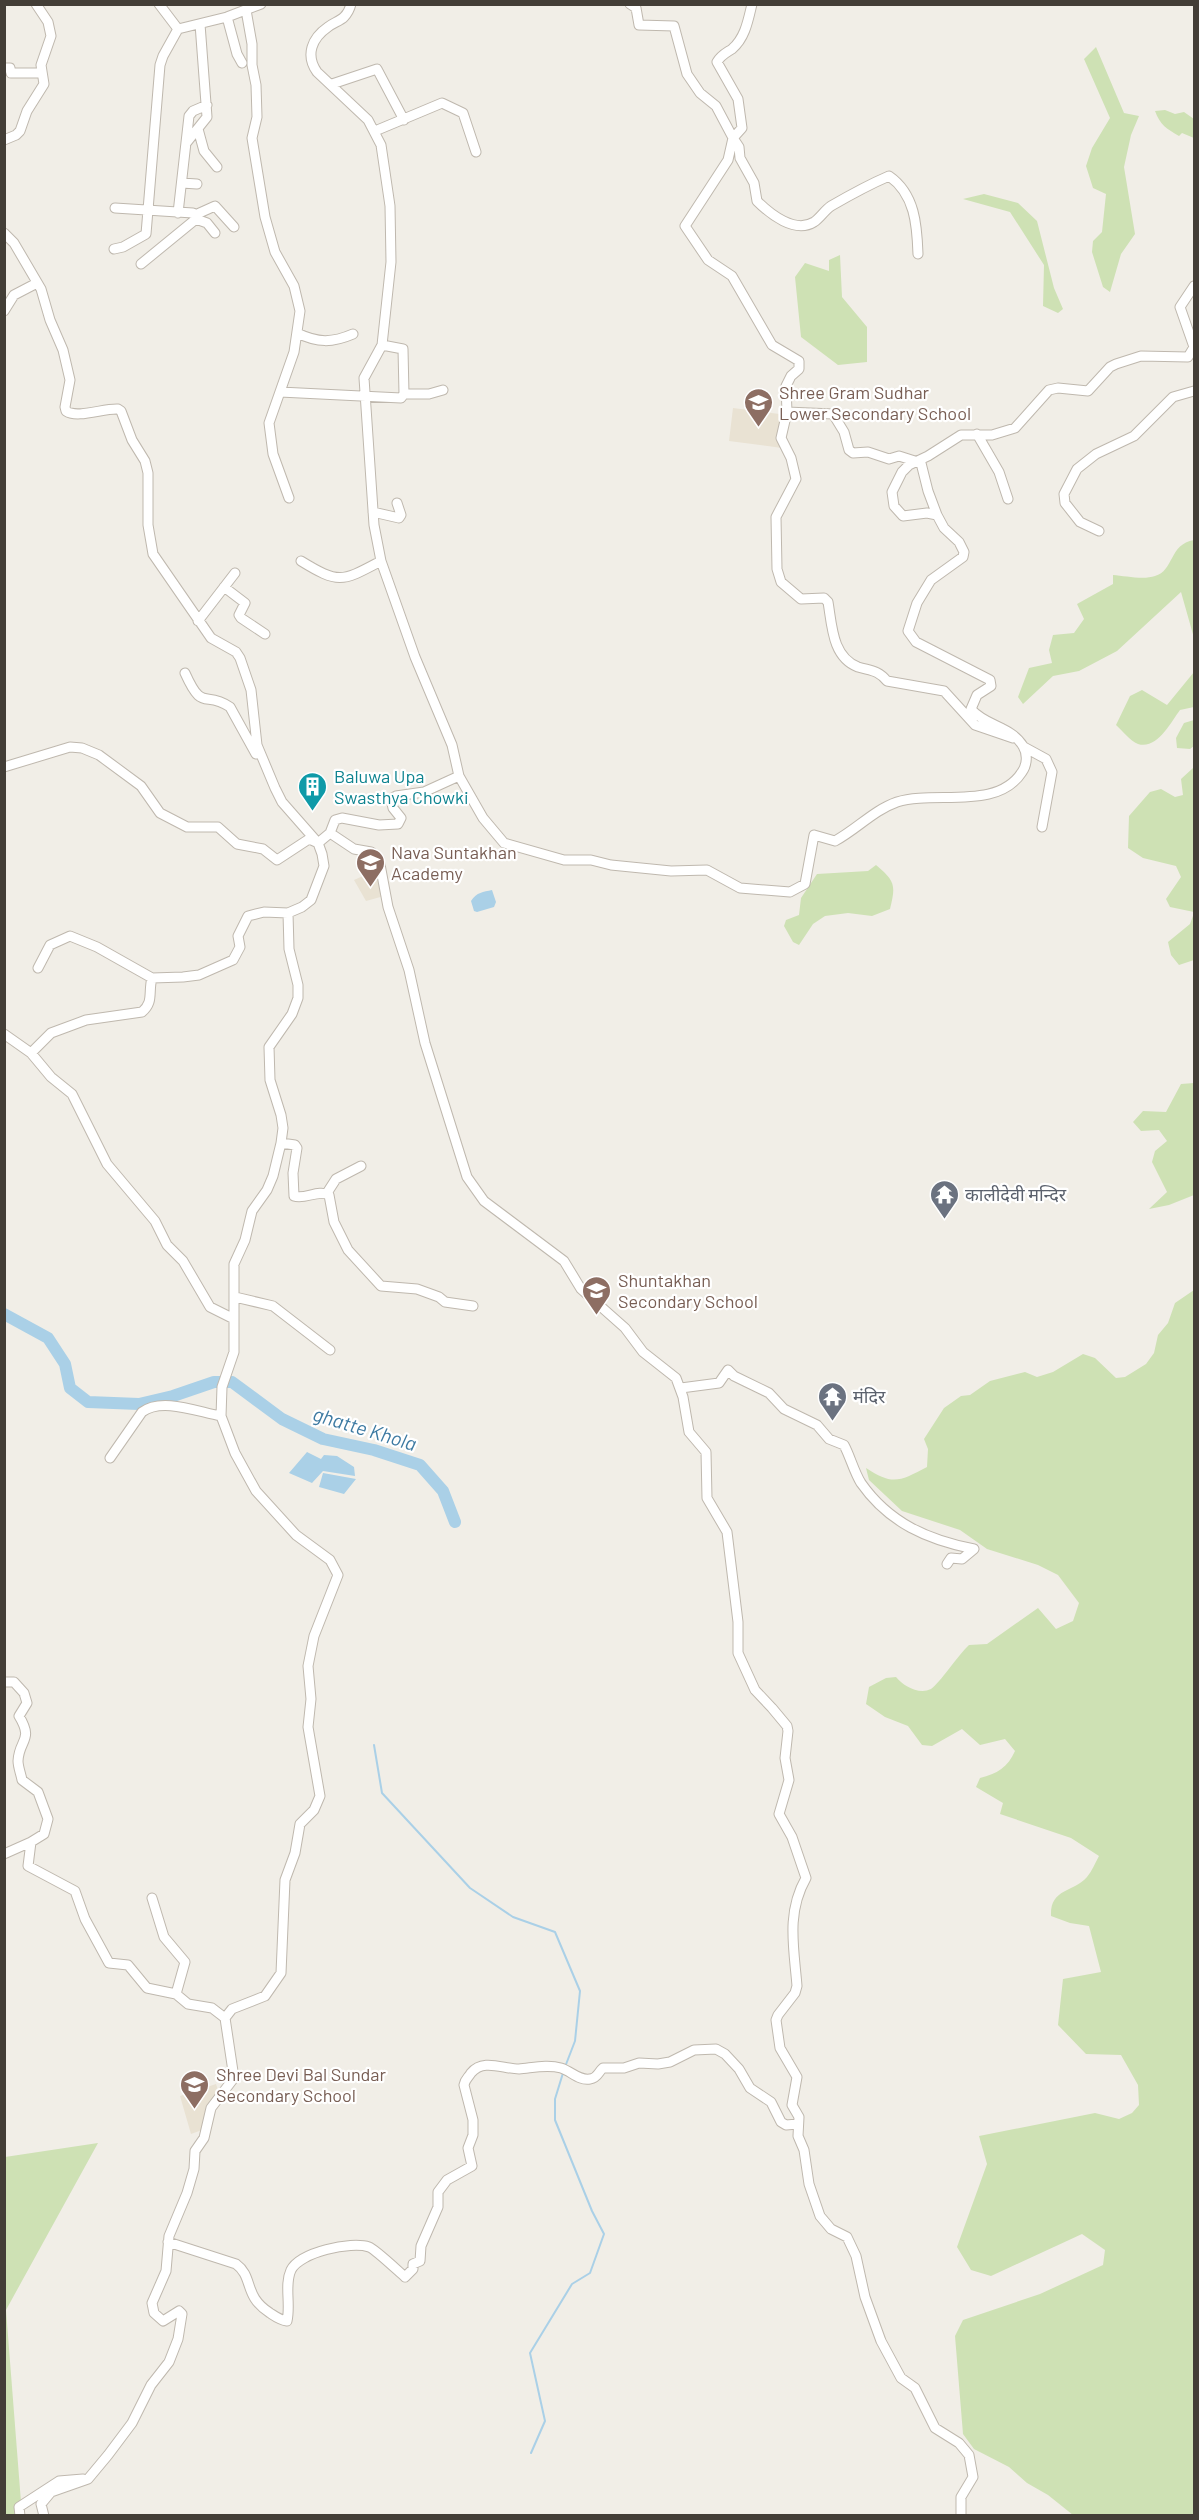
<svg xmlns="http://www.w3.org/2000/svg" width="1199" height="2520" viewBox="0 0 1199 2520" font-family="Barlow,'Noto Sans Devanagari',sans-serif">
<style>
.education{fill:#e9e2d3}
.green{fill:#cee1b4}
.water{fill:#aad0e7}
.lines{fill:none;stroke-linecap:round;stroke-linejoin:round}
.stream{stroke:#aad0e7;stroke-width:2}
.river{stroke:#aad0e7;stroke-width:12}
.minor-casing{stroke:#bfb8ae;stroke-width:11}
.minor{stroke:#fff;stroke-width:9}
.labels{text-anchor:middle;dominant-baseline:central;stroke-width:4.5;stroke-linejoin:round;paint-order:stroke}
.education-label{font-size:18px;fill:#785e54;stroke:#fff;text-anchor:start}
.culture-label{font-size:18px;fill:#0d838f;stroke:#fff;text-anchor:start}
.worship-label{font-size:18px;fill:#5b616d;stroke:#fff;text-anchor:start}
.water-label{font-size:20px;font-style:italic;fill:#3d7aa2;stroke:#fff}
</style>
<rect width="100%" height="100%" fill="#f1eee7"/>
<path class="education" d="M733,408L787,415L782,448L729,441Z
M377,861L384,896L366,901L354,880L363,876L362,865Z
M216,2084L219,2093L206,2106L202,2130L191,2134L180,2096Z"/>
<path class="green" d="M1096,47L1124,113L1139,116L1131,135L1124,167L1135,234L1121,254L1110,292L1103,287L1092,252L1093,241L1102,232L1106,194L1093,188L1086,166L1092,148L1110,118L1084,59Z
M1165,110L1175,114L1184,112L1194,119V138L1182,133L1179,136C1167,129 1160,125 1155,111Z
M984,194L1018,203L1037,221L1054,288L1063,309L1058,313L1043,306L1044,265L1010,212L963,199Z
M840,255L842,297L867,327V362L838,365L801,337L795,277L805,263L829,271V260Z
M1194,540V638L1181,592L1117,651L1079,671L1053,676L1023,704L1018,697L1029,668L1052,663L1049,650L1053,635L1074,633L1084,619L1077,604L1113,584V575C1125,576 1144,580 1155,576C1174,571 1169,544 1194,540Z
M1194,672V707L1180,710C1171,722 1157,750 1138,744C1130,741 1122,730 1116,725L1130,696L1142,690L1167,705Z
M1194,720V746L1190,749L1177,748L1176,738L1184,723Z
M1193,768H1194V912L1170,907L1166,899L1181,877L1176,866L1143,858L1128,848L1129,816L1150,792L1161,789L1175,797L1183,795L1181,779Z
M876,865C895,881 896,885 890,909L872,916L848,913L825,916L813,924L799,945L793,942L784,926L786,920L799,915L801,898L817,874L868,871Z
M1194,913V960L1179,965L1171,955L1168,942L1190,924Z
M1194,1083V1195L1169,1205L1149,1209L1167,1192L1152,1162L1155,1151L1167,1141L1159,1130L1141,1131L1133,1122L1143,1111L1166,1112L1181,1084Z
M1194,1290V2515H1073L1048,2495L1027,2483L1009,2467L974,2449L963,2434L955,2336L963,2320L1040,2294L1103,2265L1105,2250L1082,2234L991,2276L971,2270L957,2247L987,2164L979,2136L1095,2113L1119,2119L1132,2113L1139,2105L1138,2085L1121,2055L1086,2054L1058,2025L1063,1979L1101,1972L1089,1926L1070,1923L1051,1916C1050,1888 1073,1893 1087,1877C1092,1871 1095,1863 1099,1856L1071,1838L1000,1814L1003,1803L976,1787L980,1778C997,1774 1008,1767 1015,1751L1005,1739L980,1745L962,1729L932,1746L922,1745L908,1726L885,1717L866,1704L869,1687L886,1678L896,1677C903,1686 919,1695 931,1689C939,1684 959,1654 969,1645L987,1644L1038,1608L1056,1629L1073,1621L1079,1603L1058,1575L1038,1565L987,1549L960,1530L902,1511L869,1480L866,1468C893,1486 900,1481 927,1467L928,1449L924,1439L944,1408L961,1396L970,1395L990,1381L1025,1372L1037,1377L1053,1372L1083,1354L1095,1358L1116,1378L1125,1377L1146,1364L1154,1353L1158,1335L1168,1323L1175,1303Z
M98,2143L6,2310L22,2515L5,2516V2157Z"/>
<path class="water" d="M492,890L496,902L494,907L477,912L474,911L471,901C477,892 483,892 492,890Z
M307,1452L321,1459L324,1455L337,1456L354,1467L355,1476L323,1471L312,1483L289,1473Z
M323,1473L356,1479L344,1494L319,1487Z"/>
<g class="lines">
<path class="stream" d="M374,1745L382,1793L470,1888L513,1917L555,1932L580,1991L575,2041L565,2067
M531,2453L545,2421L530,2353L572,2284L590,2273L604,2234L592,2211L555,2120V2099L563,2073"/>
<path class="river" d="M4,1314L48,1338L65,1364L70,1388L88,1402L139,1404L173,1396L214,1382H232L282,1419L323,1439L374,1450L420,1465L443,1491L455,1522"/>
<defs>
<path id="minor" d="M159,4L178,29
M630,4L636,8L639,25L674,26L687,74L700,93L716,106L733,138L728,160L685,226L708,260L732,276L772,345L799,361V369L791,376L786,386L787,412L781,438L791,458L796,479L776,517L777,569L781,582L801,599L824,598L828,602C832,625 832,657 858,667C871,671 878,670 887,681L944,691L975,725L1013,738
M752,4C748,21 745,38 732,49C726,53 721,55 717,62L738,99L742,128L733,138L739,147L740,158L754,183L757,201C770,214 795,234 814,222C820,218 824,211 831,206C850,195 868,185 889,176C915,194 917,225 918,254
M246,10L252,44V65L256,85L257,117L252,138L265,217L275,252L294,286L300,311L294,352L269,423L273,454L289,498
M227,17L237,54L242,63
M4,68H10L11,73H42
M332,84L377,69L404,120
M198,129L204,151L217,167
M375,131L442,103L463,113L476,152
M4,140L16,135L20,131L27,111L44,84L41,65L51,36L48,22L36,4
M187,142L207,117L200,24
M182,183L197,184
M115,208L193,213L196,219L207,223L215,233
M178,213L189,116L193,111L207,105
M195,215L215,206L234,227
M4,233L14,243L41,289L50,320L63,350L70,380L65,407L66,411C77,419 104,408 118,409L121,411L132,440L145,461L148,473V525L153,554L211,638L236,652L240,658L251,690L257,745L275,788L282,802L318,843L322,854L324,866L311,900L302,907L288,913L289,949L298,985V998L292,1014L269,1047L270,1080L281,1115L283,1128L281,1143L273,1176L267,1190L252,1211L245,1240L234,1264V1352L222,1387L221,1416L235,1453L256,1491L296,1535L330,1560L338,1575L314,1636L308,1666L311,1699L308,1727L320,1796L314,1810L300,1824L295,1853L285,1880L281,1973L265,1996L232,2009L225,2018L234,2078L211,2108L204,2138L195,2151L194,2169L187,2193L169,2236L166,2271L152,2303L154,2313L163,2321L179,2311L182,2314L178,2339L169,2362L151,2385L132,2423L108,2455L88,2479L51,2492L41,2504L44,2516
M114,249L123,247L146,234L160,65L163,56L178,29L227,17L261,4
M141,264L196,219
M4,311L14,295L37,283
M297,333C318,343 332,343 353,334
M382,345L403,349L404,394
M280,392L401,398L404,394H429L443,390
M787,412L833,414L844,432L849,450L853,453L868,452L889,459L899,456L921,463L928,491L937,515
M977,434L999,472L1008,499
M373,512L399,518L401,515L397,503
M1099,531L1080,522L1065,503L1064,494L1077,469L1096,454L1134,436L1173,397L1194,391
M301,561C340,585 343,581 381,561
M224,587L245,603L239,615L241,618L265,634
M198,621L235,573
M185,673C203,713 204,690 230,707L256,754
M1024,747L1046,759L1052,772L1042,827
M4,767L70,747L82,748L99,755L141,786L160,813L187,827H218L237,844L263,849L277,860L309,839L318,843
M459,776L483,818L504,843L564,860H591L611,865L671,871L707,870L740,888L790,892L805,884L814,835L835,841C857,829 874,810 897,802C935,790 997,811 1022,772C1027,765 1028,754 1023,746C1011,726 985,726 971,709L977,695L991,686L990,680L916,642L908,631L917,603L931,580L963,557L964,552L959,542L944,528L937,515L927,513L903,516L894,506L892,492L902,472L909,465L928,456L961,435H992L1015,428L1049,390L1058,388L1088,391L1110,367L1116,364L1141,356L1188,357L1194,347L1180,307L1194,286
M330,833L354,849L371,852L379,859L388,907L409,970L425,1043L467,1177L484,1201L564,1261L581,1289L625,1328L643,1352L676,1378L683,1397L689,1432L706,1452L707,1498L727,1532L738,1622V1653L755,1690L772,1708L787,1726L788,1731L785,1758L789,1780L779,1814L792,1837L806,1878C786,1913 794,1948 797,1986L795,1993L778,2015L776,2020L780,2048L797,2077L792,2105L799,2117L798,2136L804,2150L809,2184L820,2216L831,2229L847,2237L856,2256L865,2297L881,2341L901,2378L915,2388L935,2428L959,2443L969,2455L973,2477L961,2497V2516
M318,843L330,833L335,820L342,818L379,825L398,824L401,818L393,808L391,799L396,796L424,792L459,776L452,745L415,657L381,561L374,525L364,378L382,345L391,262L390,206L381,145L368,120L317,72C305,55 312,38 328,27C333,23 340,21 344,17C347,14 350,8 351,4
M38,968L50,945L70,936L97,947L152,978L183,977L199,975L233,960L240,947L238,936L248,916L264,912L288,913
M4,1034L31,1053L51,1077L72,1094L107,1164L155,1221L167,1245L183,1261L210,1307L234,1319
M31,1053L51,1033L86,1020L142,1012C154,1002 148,992 152,978
M281,1143L295,1145L297,1148L293,1173L294,1196C305,1200 318,1189 329,1195L334,1222L348,1250L381,1286L417,1289L439,1297L445,1302L473,1306
M327,1193L336,1179L361,1166
M235,1297L273,1306L330,1350
M681,1388L719,1383L728,1370L734,1376L769,1393L784,1409L817,1425L829,1439L844,1445C850,1456 854,1472 861,1483C889,1523 928,1540 974,1549L962,1559L951,1558L947,1564
M110,1458L142,1412C162,1397 198,1412 221,1416
M4,1682H14L24,1693L27,1703L19,1716C34,1741 19,1739 18,1761C18,1767 21,1774 22,1780L38,1792L48,1819L44,1834L31,1842L28,1866L75,1891L85,1919L109,1963L128,1965L147,1988L176,1994L188,2004L212,2008L225,2018
M4,1854L31,1842
M152,1898L164,1937L185,1962L176,1994
M168,2242L236,2264C254,2277 243,2296 270,2313C276,2317 280,2320 287,2321C291,2304 284,2285 291,2270C300,2252 351,2241 369,2247C375,2249 398,2271 405,2277L413,2269V2264L420,2261L421,2246L438,2207V2192L447,2180L472,2166L468,2148L473,2135V2120L464,2085C465,2079 468,2078 471,2073C483,2058 503,2069 519,2069C532,2068 547,2064 561,2068C571,2071 579,2081 590,2079C598,2078 598,2072 603,2068H624L639,2063L658,2064L670,2062L694,2050L716,2049L725,2054L739,2069L750,2088L771,2102L781,2122L786,2125L798,2124
M20,2516L19,2507L59,2481L83,2479"/>
</defs>
<use href="#minor" class="minor-casing"/>
<use href="#minor" class="minor"/>
</g>
<defs>
<symbol id="school-pin" viewBox="-11 -11 22 30"><path d="M0 17L-7.5 6A9.5 9.5 0 1 1 7.5 6Z" fill="#8d6e63" stroke="#fff"/><path d="M0-5L7-2L0 1L-7-2ZM-4 1L0 2.5L4 1V4Q0 6-4 4Z" fill="#fff"/></symbol>
<symbol id="building-pin" viewBox="-11 -11 22 30"><path d="M0 17L-7.5 6A9.5 9.5 0 1 1 7.5 6Z" fill="#0f9aa8" stroke="#fff"/><path d="M-4-6H4V6H1V3H-1V6H-4ZM-2.5-4.3h1.7v1.8h-1.7ZM.8-4.3h1.7v1.8H.8ZM-2.5-1h1.7V.8h-1.7ZM.8-1h1.7V.8H.8Z" fill="#fff"/></symbol>
<symbol id="temple-pin" viewBox="-11 -11 22 30"><path d="M0 17L-7.5 6A9.5 9.5 0 1 1 7.5 6Z" fill="#6b7280" stroke="#fff"/><path d="M0-6L5-2H3V0L6.5 2.5H4V6H1.5V3h-3V6H-4V2.5H-6.5L-3 0V-2H-5Z" fill="#fff"/></symbol>
</defs>
<g fill-rule="evenodd">
<use href="#school-pin" x="742" y="386" width="33" height="45"/>
<use href="#building-pin" x="296" y="770" width="33" height="45"/>
<use href="#school-pin" x="354" y="846" width="33" height="45"/>
<use href="#temple-pin" x="928" y="1178" width="33" height="45"/>
<use href="#school-pin" x="580" y="1274" width="33" height="45"/>
<use href="#temple-pin" x="816" y="1380" width="33" height="45"/>
<use href="#school-pin" x="178" y="2068" width="33" height="45"/>
</g>
<g class="labels">
<g class="education-label">
<text x="779" y="392">Shree Gram Sudhar<tspan x="779" dy="21">Lower Secondary School</tspan></text>
<text x="391" y="852">Nava Suntakhan<tspan x="391" dy="21">Academy</tspan></text>
<text x="618" y="1280">Shuntakhan<tspan x="618" dy="21">Secondary School</tspan></text>
<text x="216" y="2074">Shree Devi Bal Sundar<tspan x="216" dy="21">Secondary School</tspan></text>
</g>
<g class="culture-label">
<text x="334" y="776">Baluwa Upa<tspan x="334" dy="21">Swasthya Chowki</tspan></text>
</g>
<g class="worship-label">
<text x="965" y="1194">कालीदेवी मन्दिर</text>
<text x="853" y="1396">मंदिर</text>
</g>
<g class="water-label">
<text transform="translate(365 1428) rotate(17)">ghatte Khola</text>
</g>
</g>
<rect width="1199" height="2520" fill="none" stroke="#433e37" stroke-width="12"/>
</svg>
